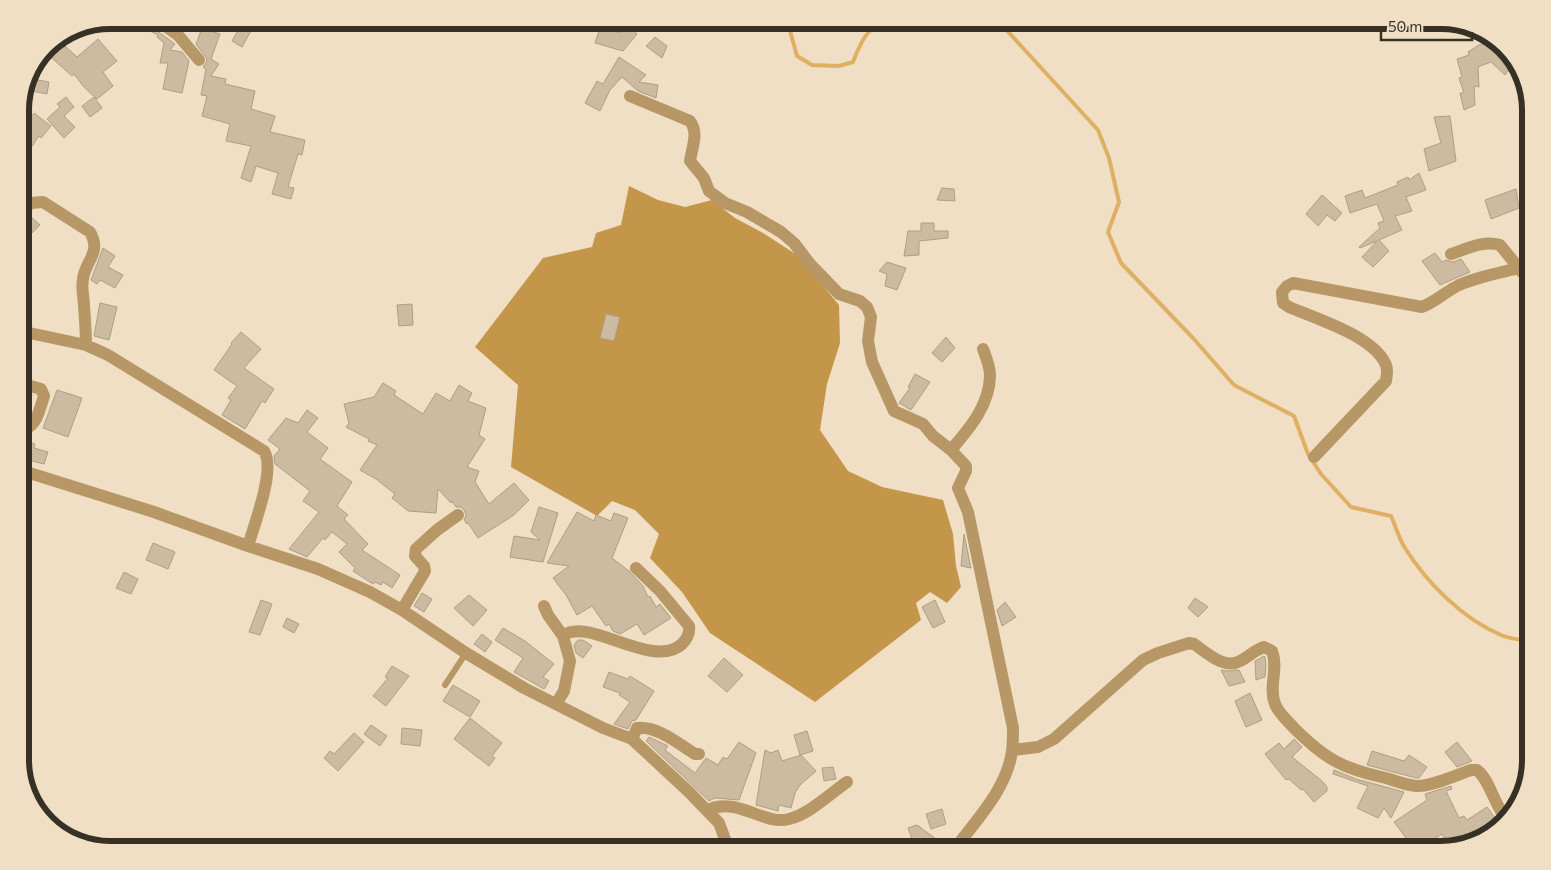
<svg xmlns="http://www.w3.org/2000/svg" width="1551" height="870" viewBox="0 0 1551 870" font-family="Commissioner,sans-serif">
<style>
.forest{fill:#c49649}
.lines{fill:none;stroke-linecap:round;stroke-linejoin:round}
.stream{stroke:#dfb064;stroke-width:4}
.building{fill:#ccbba1;stroke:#ae9e85}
.service{stroke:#b79766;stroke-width:6}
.minor{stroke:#b79766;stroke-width:12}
.rim{fill:none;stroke:#363025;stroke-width:6}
</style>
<rect width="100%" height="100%" fill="#f0dfc4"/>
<path class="forest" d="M629,186L658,200L685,207L712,200L735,218L763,233L797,255L839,305L840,343L827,384L820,430L848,471L882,487L943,500L953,534L956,566L961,587L947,603L930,592L916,603L921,620L815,702L710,633L682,592L650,558L659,534L635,510L612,501L597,516L511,467L518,385L475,347L543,258L592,247L596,233L621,225Z"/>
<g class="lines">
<path class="stream" d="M787,20L797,56L812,65L839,66L853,62C860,44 866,30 883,20
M993,20L1001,24L1098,130L1109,158L1119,202L1108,232L1121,263L1193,338L1234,385L1294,416L1308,454L1321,474L1351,507L1391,516C1396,527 1399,539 1405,548C1427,583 1463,619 1501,635C1510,639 1521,640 1531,641"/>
</g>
<path class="building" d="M128,20H149L152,27L175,44L170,50L182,52L189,61L182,93L163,89L168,63H160L164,43L157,37L158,35Z
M242,23L252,29L242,47L232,41Z
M628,24L637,34L623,51L595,43L599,31L621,32Z
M202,28L220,34L211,59L219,64L211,76L226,79L225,84L255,91L251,109L275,116L270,132L305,140L302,155L298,154L288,187L294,188L291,199L272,194L278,173L256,166L251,182L241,178L251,146L226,141L230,124L202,116L207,96L201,95L206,69L203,67L206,63L207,59L196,44Z
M655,37L667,46L662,58L646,46Z
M57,39L77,57L98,39L117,61L103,72L113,86L97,99L84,87L74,74L72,76L44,51L47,46Z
M1495,41L1509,57L1515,61L1505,75L1491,62L1478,67L1479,87L1474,86L1475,105L1464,110L1460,93H1464L1459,78L1462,77L1457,59L1469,55L1468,52L1479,45Z
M619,57L646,75L639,82L658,85L656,98L638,91L622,77L610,90L600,111L585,103L597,81L603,84Z
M32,79L49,82L47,94L27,90Z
M25,94L32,112L20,116V104Z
M66,97L74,107L64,116L75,127L64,138L47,119L60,107L57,104Z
M94,97L102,108L90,117L82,106Z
M34,113L51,126L41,138L39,136L20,164V134Z
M1450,116L1456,161L1429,171L1424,149L1441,143L1434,117Z
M1419,173L1426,190L1406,197L1412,211L1395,216L1402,230L1379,240L1389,251L1373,267L1362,257L1377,241L1360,248L1359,247L1380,228L1378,223L1384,221L1377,204L1350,213L1345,196L1362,190L1365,198L1398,185L1397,182L1408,177L1409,180Z
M942,188L954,189L955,201L937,200Z
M1516,189L1519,208L1491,219L1485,200Z
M1322,195L1342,213L1335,221L1327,215L1318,226L1306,214Z
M29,215L40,225L30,235L20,225V220Z
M921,223H934V231H948V238L919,241V255L904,256L908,231H921Z
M103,248L115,256L108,267L123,275L115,288L100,280L97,284L91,280Z
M1435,253L1442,262L1446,260L1453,262L1461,259L1470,272L1440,285L1422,261Z
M887,262L906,268L897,290L885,286L887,274L879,271Z
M100,303L117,307L109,340L94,336Z
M412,304L413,325L399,326L397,305Z
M606,314L620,317L614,341L600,338Z
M241,332L261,349L244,368L274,389L265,403L262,401L245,429L222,415L231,400L228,398L237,386L214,370L232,344L231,343Z
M946,337L955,348L942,362L932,353Z
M915,374L930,382L911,410L899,403L910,388L908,387Z
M383,383L396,391L394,395L423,414L436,393L450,401L459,385L472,393L468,401L486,408L479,435L485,439L467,467L479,471L475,482L489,504L514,483L529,500L514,515L478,538L468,523L467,524L464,520L466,515L464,510L461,507H456L452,501L451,503L438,489L436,513L408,511L392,498L395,494L376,479L360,470L377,445L368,441L369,439L346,427L349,423L344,404L374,397Z
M57,390L82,398L68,437L43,428Z
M20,392L32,395L23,421L20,422Z
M307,410L318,418L307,432L328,448L320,459L352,482L337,506L348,515L344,519L368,544L362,550L400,575L392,588L383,582L381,585L375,582L373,584L353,571L355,568L339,552L347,544L332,532L325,540L323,538L307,557L289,549L319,512L303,501L310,491L275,464L274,456L280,449L268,440L286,418L298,423Z
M20,440L35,444L34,448L48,452L44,464L20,458Z
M539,507L558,513L543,562L510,557L514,536L540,540L531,532Z
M577,512L594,521L596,515L611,521L614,513L628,518L612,558L629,571L643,586L648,597L650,596L656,607L660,604L671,618L644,635L637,624L620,634L613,631L609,624L606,626L592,606L577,615L566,595L553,578L569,566L547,563Z
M964,534L971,568L961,566Z
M153,543L175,552L168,569L146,560Z
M124,572L138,579L131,594L116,588Z
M422,593L432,599L424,612L414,606Z
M469,595L487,610L473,626L454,608Z
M1195,598L1208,607L1198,617L1188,608Z
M261,600L272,604L260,635L249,632Z
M935,600L945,622L933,628L922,607Z
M1005,602L1016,617L1002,626L997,610Z
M287,618L299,624L294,633L283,627Z
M503,628L525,641L554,664L543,677L549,681L544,689L514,672L523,658L495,640Z
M482,634L492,642L485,652L474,644Z
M578,640H583L592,646L583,658L576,653L574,645Z
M1264,656L1265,657L1266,665L1265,677L1256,680L1255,661Z
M724,658L743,675L727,692L708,676Z
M392,666L409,676L386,706L373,696L388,678L385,677Z
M1221,670L1228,671L1239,670L1245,682L1229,686Z
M609,672L628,679L630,676L654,691L636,720L632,721L628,729L614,724L630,702L619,695L620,693L603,687Z
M453,685L480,701L470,717L443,701Z
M1250,693L1262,720L1246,727L1235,701Z
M470,718L502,743L492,756L495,758L489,766L454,739Z
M371,725L387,736L380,746L364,734Z
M402,728L422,730L420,746L401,744Z
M807,731L813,751L800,755L794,735Z
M354,733L364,742L338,771L324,758L330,751L334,754Z
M649,737L668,746L665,750L695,773L706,758L718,765L723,757L727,759L739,742L756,753L739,800L715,798L709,801L646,741Z
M1294,739L1302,747L1292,757L1322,781L1327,787V791L1314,802L1303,789L1301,790L1289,779L1286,780L1265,754L1279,743L1284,749Z
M1457,742L1472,761L1457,767L1445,752Z
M765,750L771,753L778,750L782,761L801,755L816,771L800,785L795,793L791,808L779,805L778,811L756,805Z
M1372,751L1404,761L1409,755L1427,767L1419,778H1416L1367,765Z
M833,767L836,779L824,781L822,768Z
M1334,770L1356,779L1404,792L1391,818L1384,808L1378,818L1357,808L1368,786L1333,774Z
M1451,786L1452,789L1446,791L1459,818L1464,816L1467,820L1487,807L1498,822L1477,836L1480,840L1449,848L1442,834L1417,850H1415L1394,822L1427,800L1425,794Z
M942,809L946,824L931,829L926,814Z
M917,825L947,847L946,850H916L908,828Z"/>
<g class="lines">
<path class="service" d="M445,685L466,653"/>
<path class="minor" d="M157,20L178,35L199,60
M630,96L690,121C699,133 692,147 690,161L704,178L709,191L725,203L747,212L781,232L794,243L810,264L839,294L860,301L867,307L871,317L868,341L872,362L894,411L923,424L933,436L951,450L966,466V471L958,488L968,512L1013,728C1013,735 1013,744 1012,751C1007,789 976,820 954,850
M20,212L31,203L43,202L90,232C102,253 85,261 83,279C81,289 84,297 84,306C85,319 86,332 86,345
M1451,254C1466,249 1484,240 1500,245L1531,283
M20,331L86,345L108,355L264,451C276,469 254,525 248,546
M20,383L41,389L44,396C39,410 37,429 20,430
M951,450C969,429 990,405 990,375C990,367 986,357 983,349
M1314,457L1386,381C1387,375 1388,370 1386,365C1374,336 1317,319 1289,307L1283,303L1282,292L1287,286L1293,283L1422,307C1435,302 1445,292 1459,285C1477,277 1499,273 1519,268
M20,470L154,512L248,546L318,569L370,592L402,610L466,653L524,688L603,728L632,739L689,792L719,823L729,850
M544,606L548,615L563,636L570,661L564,691L556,704
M402,610L425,571L424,566L415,556L416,549L437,530L458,515
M563,636C587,615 653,671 682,644C687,639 690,633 689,626L660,591L636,568
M632,739L637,728C658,726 679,744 695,754H699
M1013,750L1038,747L1054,739L1143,660L1158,653L1189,643L1194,644C1206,652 1224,670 1240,661C1249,657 1254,650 1264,647L1272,651C1279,669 1268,686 1275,704C1279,714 1287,720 1294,728C1325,759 1343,769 1386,778C1396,781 1405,785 1416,786C1431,787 1456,775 1471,770H1477C1490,780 1494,805 1506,818
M707,810C739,796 763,826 789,819C808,815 831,793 847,782"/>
</g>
<path d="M0 0H1551V870H0ZM110 29H1441A81 81 0 0 1 1522 110V760A81 81 0 0 1 1441 841H110A81 81 0 0 1 29 760V110A81 81 0 0 1 110 29Z" fill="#f0dfc4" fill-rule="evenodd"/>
<path class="rim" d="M110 29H1441A81 81 0 0 1 1522 110V760A81 81 0 0 1 1441 841H110A81 81 0 0 1 29 760V110A81 81 0 0 1 110 29Z"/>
<path d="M1381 32v8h91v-8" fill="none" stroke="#363025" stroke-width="2.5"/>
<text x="1388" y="32" font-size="15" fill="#363025" stroke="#f0dfc4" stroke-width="4" paint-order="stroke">50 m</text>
</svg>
